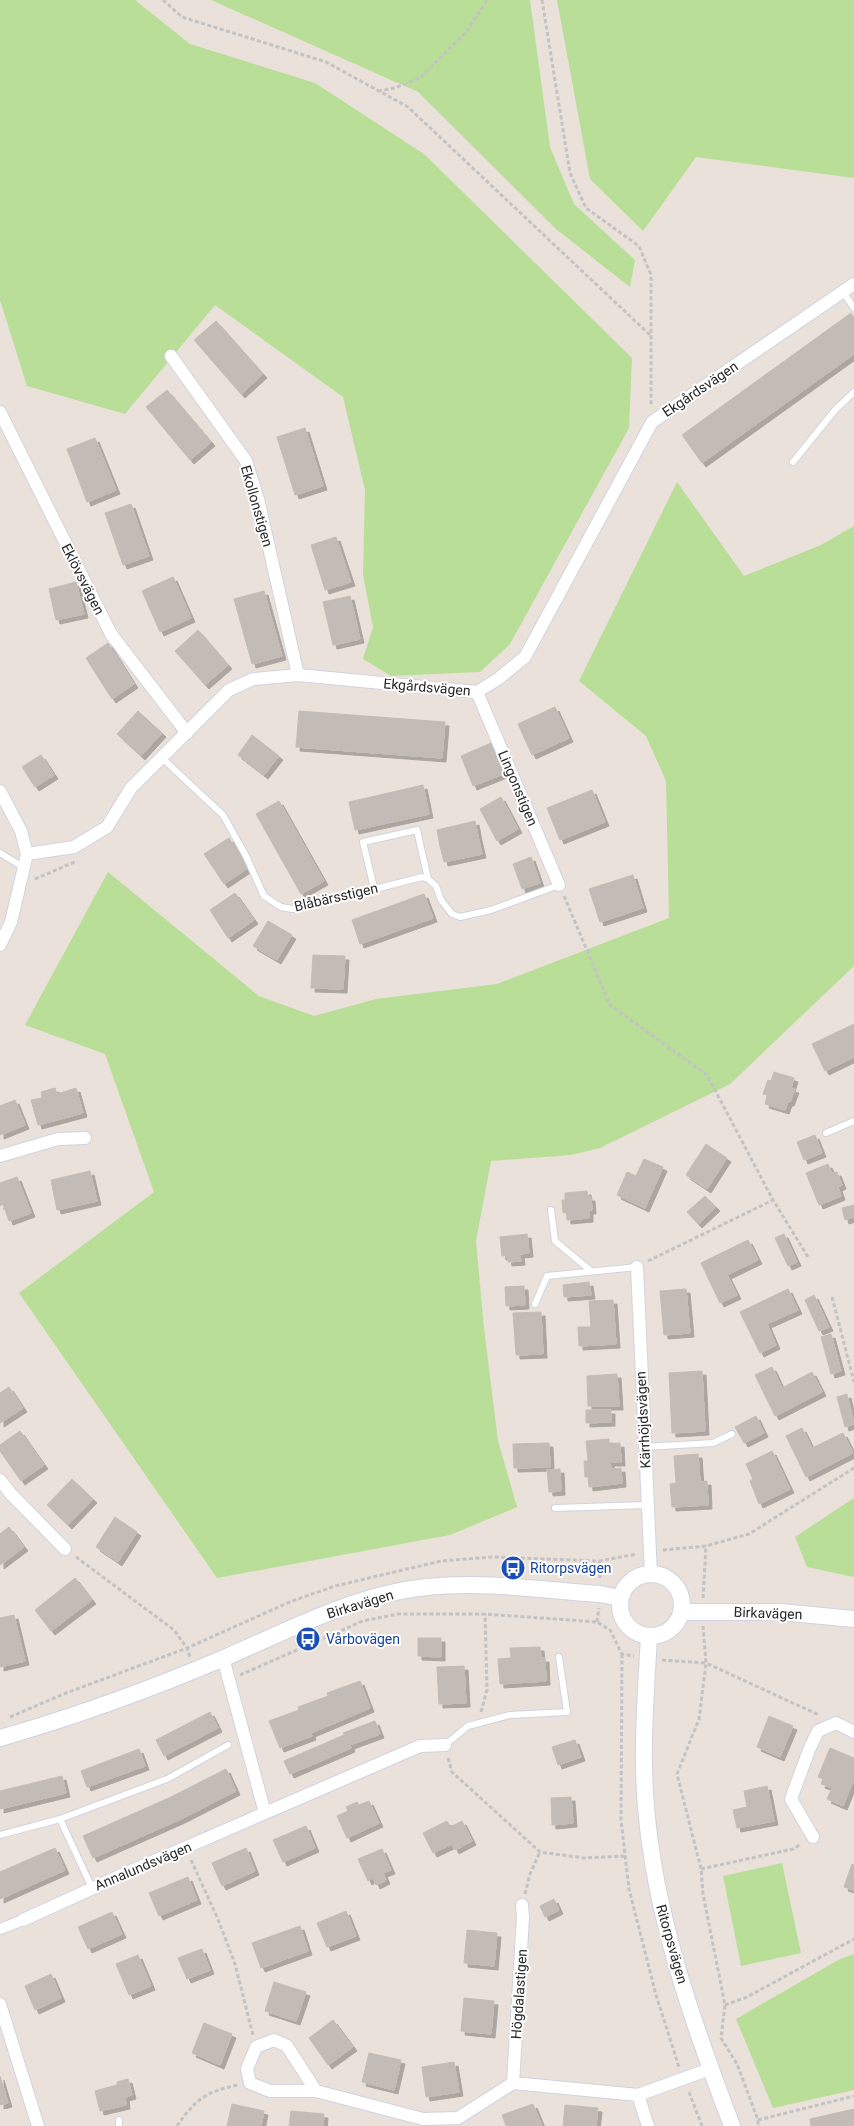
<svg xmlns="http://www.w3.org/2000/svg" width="854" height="2126" viewBox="0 0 854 2126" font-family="Roboto,sans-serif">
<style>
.green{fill:#b9de98}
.building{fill:#c2bbb6;stroke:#c5bcb4;filter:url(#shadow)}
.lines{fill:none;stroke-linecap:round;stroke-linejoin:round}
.service-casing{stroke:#cfd4e0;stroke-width:8}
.pedestrian-casing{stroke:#cfd4e0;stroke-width:12}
.minor-casing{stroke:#cfd4e0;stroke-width:14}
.tertiary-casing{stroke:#cfd4e0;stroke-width:18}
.path{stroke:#c3c3c3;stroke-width:3;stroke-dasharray:4 2.5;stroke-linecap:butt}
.service{stroke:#fff;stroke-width:6}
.pedestrian{stroke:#fff;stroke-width:10}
.minor{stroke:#fff;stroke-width:12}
.tertiary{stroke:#fff;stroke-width:16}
.labels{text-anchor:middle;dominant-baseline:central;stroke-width:4;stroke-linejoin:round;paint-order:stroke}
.street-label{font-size:14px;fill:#282828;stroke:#fff}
.transit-label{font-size:14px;fill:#164399;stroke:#fff;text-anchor:start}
</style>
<defs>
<filter id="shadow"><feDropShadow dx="4" dy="4" stdDeviation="0" flood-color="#0004"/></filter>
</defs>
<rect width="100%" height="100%" fill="#eae1da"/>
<path class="green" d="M0,0H135L190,44L315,83L424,154L632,358L629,428L510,644L480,672L391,676L363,659L373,627L363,575L365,490L343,397L215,305L125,414L27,386L0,300Z
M211,0H530L550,147L574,204L635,260L630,287L556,229L418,92Z
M557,0H854V178L696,157L643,231L590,179Z
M677,482L744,576L821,545L854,526V966L730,1084L600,1148L571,1155L491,1161L476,1241L484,1328L498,1441L517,1507L450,1535L217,1578L19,1293L154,1192L105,1054L25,1025L108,872L259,996L314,1016L376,999L497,984L669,918L666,781L646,736L579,681Z
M854,1498V1577L807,1567L795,1537Z
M782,1863L801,1953L741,1966L723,1876Z
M854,1954V2090L773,2108L736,2019L840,1959Z"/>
<path class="building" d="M851,313L854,318V354L702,463L682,435Z
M216,321L263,374L241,394L194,340Z
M167,390L211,442L190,460L146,407Z
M305,428L323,486L295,495L277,437Z
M95,438L116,490L87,502L67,449Z
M131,504L149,556L123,565L105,513Z
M336,537L351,582L325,590L311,545Z
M173,577L191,618L160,632L142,591Z
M76,582L84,614L56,620L49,589Z
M264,591L282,656L252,664L234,599Z
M350,596L360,639L333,645L323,602Z
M198,630L228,665L205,685L175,651Z
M108,643L134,684L112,699L86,658Z
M555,707L569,738L532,755L518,724Z
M138,711L162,733L141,756L117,734Z
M299,711L445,722L442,758L296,747Z
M252,735L279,756L264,775L238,755Z
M491,743L503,774L473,786L461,756Z
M41,755L54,775L35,787L22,767Z
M423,785L429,814L355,830L349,802Z
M592,790L605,822L560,840L547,808Z
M501,797L518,829L497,841L480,809Z
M279,801L324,881L301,894L256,814Z
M475,821L478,837L440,846L437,830Z
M478,837L482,854L444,862L440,846Z
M229,838L248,868L224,884L204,854Z
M531,857L540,883L522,889L513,864Z
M633,875L643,908L600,922L589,889Z
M235,893L254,920L228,938L210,910Z
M424,894L433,918L360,944L352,920Z
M268,921L292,935L277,960L253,946Z
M313,955L345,956L343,989L311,988Z
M854,1024V1057L825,1071L812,1044Z
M774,1072L794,1078L791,1088L795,1089L790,1102H788L785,1110L765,1104L767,1095L763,1094L768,1080L771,1081Z
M55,1088L57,1094L76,1088L83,1113L38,1125L31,1100L42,1098L41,1092Z
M15,1100L25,1125L0,1135V1106Z
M815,1135L822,1153L804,1160L797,1142Z
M706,1144L727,1158L707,1189L686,1175Z
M644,1159L663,1167L645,1208L617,1195L627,1172L636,1176Z
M828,1164L832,1173L837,1172L842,1185L838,1187L841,1196L819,1205L806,1173Z
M90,1171L97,1201L57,1210L51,1180Z
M17,1177L31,1213L9,1221L3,1204L0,1206V1183Z
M587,1191L588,1197H591L592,1210H589V1218L567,1220L566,1212L563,1213L562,1200H565V1193Z
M705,1196L716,1207L698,1224L687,1212Z
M854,1205V1217L845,1220L842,1208Z
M527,1234L529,1253L520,1254L521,1261L508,1262L507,1255L502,1256L500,1237Z
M784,1234L797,1262L788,1266L775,1238Z
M748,1240L758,1260L727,1275L737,1295L720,1303L701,1263Z
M589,1282L591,1295L564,1297L563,1285Z
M524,1286L525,1305L506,1306L505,1287Z
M686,1289L690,1333L664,1335L660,1291Z
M788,1289L798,1310L767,1324L776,1345L760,1353L740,1312Z
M814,1295L829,1327L819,1331L805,1300Z
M613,1300L616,1344L579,1346L578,1327H591L589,1301Z
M541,1312L543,1354L516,1355L513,1313Z
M831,1334L841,1371L831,1374L821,1337Z
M772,1367L782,1388L812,1372L822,1392L775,1416L755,1375Z
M702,1371L705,1431L672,1433L669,1373Z
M617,1374L619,1406H588L587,1376Z
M9,1387L23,1408L0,1423V1393Z
M847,1394L854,1424L845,1427L837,1397Z
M586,1410H611V1422L586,1423Z
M756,1416L764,1433L744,1443L735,1427Z
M802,1428L812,1448L843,1433L853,1453L806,1477L786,1436Z
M20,1431L44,1465L21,1481L0,1451V1445Z
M609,1439V1444L620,1443L621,1462H610L611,1469L621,1468L622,1483L589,1487L588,1477H585L584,1461H588L586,1441Z
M549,1443L550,1467L514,1468L513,1444Z
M772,1451L790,1489L759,1504L750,1481L753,1479L746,1464Z
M698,1454L700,1482L707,1481L708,1505L672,1507L670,1484L676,1483L674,1456Z
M560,1469L561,1491L549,1492L547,1470Z
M72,1479L93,1499L68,1525L47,1505Z
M115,1517L137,1532L118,1562L96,1547Z
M9,1527L24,1547L0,1565V1534Z
M75,1578L92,1600L51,1631L35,1610Z
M14,1615L25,1661L0,1667V1618Z
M418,1638H441V1657L418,1656Z
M540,1647L541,1658H545L546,1681L500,1684L498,1659L511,1658L510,1648Z
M464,1666L466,1703L439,1704L437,1667Z
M360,1681L370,1708L311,1733L312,1736L280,1748L269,1721L299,1710L298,1707L328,1696L327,1693Z
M210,1712L218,1728L164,1756L156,1740Z
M769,1716L793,1726L780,1757L757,1747Z
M375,1721L380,1734L350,1745L351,1748L290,1774L284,1761L344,1735L343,1733Z
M575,1740L581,1757L558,1765L552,1747Z
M830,1748L854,1758V1779L843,1806L827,1799L832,1788L821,1784L823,1779L818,1777Z
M139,1749L145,1766L87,1787L81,1771Z
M226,1769L236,1791L181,1819L93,1858L83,1836L171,1797Z
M62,1776L66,1793L0,1809V1791Z
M767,1786L774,1821L737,1828L733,1810L747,1807L744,1791Z
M571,1797L573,1823L552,1825L551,1798Z
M369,1801L379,1823L347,1838L337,1816L348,1811L346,1807L357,1802L359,1805Z
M447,1821L450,1827L462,1821L472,1841L455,1850L452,1844L433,1853L423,1833Z
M306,1826L315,1848L283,1862L273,1840Z
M55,1848L65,1870L0,1899V1872Z
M246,1848L255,1871L222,1886L212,1863Z
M382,1849L391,1870L383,1873L386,1880L376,1885L373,1878L368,1881L358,1859Z
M852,1864L854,1865V1890L844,1887Z
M188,1877L197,1900L159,1916L149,1893Z
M554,1899L559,1910L545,1917L540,1906Z
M346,1911L356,1936L327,1947L317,1923Z
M112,1912L122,1934L88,1949L78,1927Z
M300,1926L308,1951L261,1968L252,1943Z
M467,1930L497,1933L494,1966L464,1963Z
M202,1949L210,1970L187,1979L178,1958Z
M138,1955L151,1986L129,1995L116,1964Z
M51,1974L61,1998L35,2010L25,1986Z
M274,1982L306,1992L296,2021L265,2011Z
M464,1998L494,2001L491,2034L461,2031Z
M333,2020L353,2047L328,2065L309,2038Z
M204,2023L232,2034L220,2065L192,2053Z
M369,2053L401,2060L394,2090L362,2082Z
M454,2062L459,2092L426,2097L422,2067Z
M0,2076L8,2103L0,2105Z
M128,2079L132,2095L125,2097L126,2105L100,2111L95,2091L117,2085V2082Z
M232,2104L264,2111L261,2126H227Z
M533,2104L542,2126H506L502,2115Z
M565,2105L598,2108L596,2126H563Z
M854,2109V2126H811L810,2119Z
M291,2111L324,2114L323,2126H289Z"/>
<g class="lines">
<defs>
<path id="service" d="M843,292L854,308
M793,462L835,410L854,392
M162,758L223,815L246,856L264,896L281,907L292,909L305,907L422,877L428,879L436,886L441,900L452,914L460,917L491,910L559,885
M0,853L23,867
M374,888L363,842L417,830L428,879
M826,1133L854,1121
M551,1210L555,1241L591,1271
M535,1304L547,1276L637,1267
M644,1447L713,1443L732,1434
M555,1508L647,1505
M445,1745L468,1726L510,1715L567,1712L559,1657
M60,1819L92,1888
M0,1835L60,1819L167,1779L228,1745
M119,2126V2120"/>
<path id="pedestrian" d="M0,1929L23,1920"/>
<path id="minor" d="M171,356L246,461L258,499L298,675
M0,412L111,634L187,733
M477,692L559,885
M0,791L21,831L27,854L11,922L0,945
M27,854L74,847L107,827L131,788L229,690L253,679L298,675L477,692L498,679L525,657L652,422L854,284
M0,1156L58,1139L85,1138
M637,1267L651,1574
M0,1480L11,1494L65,1549
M223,1658L265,1813
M813,1837L791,1799L809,1750L818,1731L836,1723L854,1732
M23,1920L124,1874L420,1746L445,1745
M0,2004L38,2126
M513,2083L523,1917L522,1905
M316,2091L287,2046L274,2040L256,2047L247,2069L250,2083L270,2091H316L423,2119L458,2118L513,2083L638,2095L710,2069
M638,2095L648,2126"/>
<path id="tertiary" d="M620 1605a31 31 0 1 1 62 0a31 31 0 1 1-62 0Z
M681,1612H781L854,1619
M649,1636C646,1693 641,1750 646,1807C655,1917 693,2023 732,2126
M0,1738C77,1716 151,1689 224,1658C289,1630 356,1594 427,1587C484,1581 543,1590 600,1594L620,1598"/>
</defs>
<use href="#service" class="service-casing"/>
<use href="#pedestrian" class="pedestrian-casing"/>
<use href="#minor" class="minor-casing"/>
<use href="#tertiary" class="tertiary-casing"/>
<path class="path" d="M163,0L182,17L326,62L408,107L650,335
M542,0L570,173L586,208L639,246L651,275V407
M378,91L395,88L420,78L467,31L487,0
M35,879L77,861
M564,896L610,1005L707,1075L773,1200L808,1257
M648,1261L773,1200
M832,1297L854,1382
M663,1550L706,1546L749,1534L854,1468
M76,1557L174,1630L187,1648L190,1657
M599,1561L600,1579
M703,1598L706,1546
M597,1622L599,1608
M703,1626L706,1663L819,1715
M622,1654L621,1820L629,1889L656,1995L679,2067
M662,1660L706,1663L699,1719L677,1774L701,1869L703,1894L725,2005L721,2038L737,2064L758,2120V2126
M240,1675L363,1621L398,1614H485L597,1622L610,1630L622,1654L634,1656
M481,1712L487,1690L485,1614
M10,1717L66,1693L187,1648L292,1601L335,1586L441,1561L492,1557L599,1561L637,1554
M448,1758L452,1772L540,1852L584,1858L625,1856
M191,1860L217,1917L235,1964L253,2035
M701,1869L793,1849L801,1844
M525,1894L530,1874L540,1852
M725,2005L747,1997L854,1939
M689,2092L702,2126
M758,2120L854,2096
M177,2126C196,2099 205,2092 238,2085"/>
<use href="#service" class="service"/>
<use href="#pedestrian" class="pedestrian"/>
<use href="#minor" class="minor"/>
<use href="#tertiary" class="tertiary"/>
</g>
<defs>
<symbol id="bus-disc" viewBox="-11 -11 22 22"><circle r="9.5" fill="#1a4fb4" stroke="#fff"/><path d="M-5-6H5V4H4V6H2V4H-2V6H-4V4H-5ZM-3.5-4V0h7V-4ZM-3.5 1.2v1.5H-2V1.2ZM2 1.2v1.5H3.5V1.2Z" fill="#fff"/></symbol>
</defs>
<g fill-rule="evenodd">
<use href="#bus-disc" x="499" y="1554" width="28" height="28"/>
<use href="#bus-disc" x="294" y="1625" width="28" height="28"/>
</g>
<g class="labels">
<g class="street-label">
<text transform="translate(700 389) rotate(-34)">Ekgårdsvägen</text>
<text transform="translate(257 506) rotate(74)">Ekollonstigen</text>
<text transform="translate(83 579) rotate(63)">Eklövsvägen</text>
<text transform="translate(427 687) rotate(5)">Ekgårdsvägen</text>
<text transform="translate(518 788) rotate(67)">Lingonstigen</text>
<text transform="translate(336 897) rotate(-13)">Blåbärsstigen</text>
<text transform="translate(643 1420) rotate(-93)">Kärrhöjdsvägen</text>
<text transform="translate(360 1604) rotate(-17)">Birkavägen</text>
<text transform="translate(768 1613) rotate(2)">Birkavägen</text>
<text transform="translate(143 1866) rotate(-23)">Annalundsvägen</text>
<text transform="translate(672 1944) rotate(74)">Ritorpsvägen</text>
<text transform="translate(519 1994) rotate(-86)">Högdalastigen</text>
</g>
<g class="transit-label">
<text x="530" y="1568">Ritorpsvägen</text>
<text x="326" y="1639">Vårbovägen</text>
</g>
</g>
</svg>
